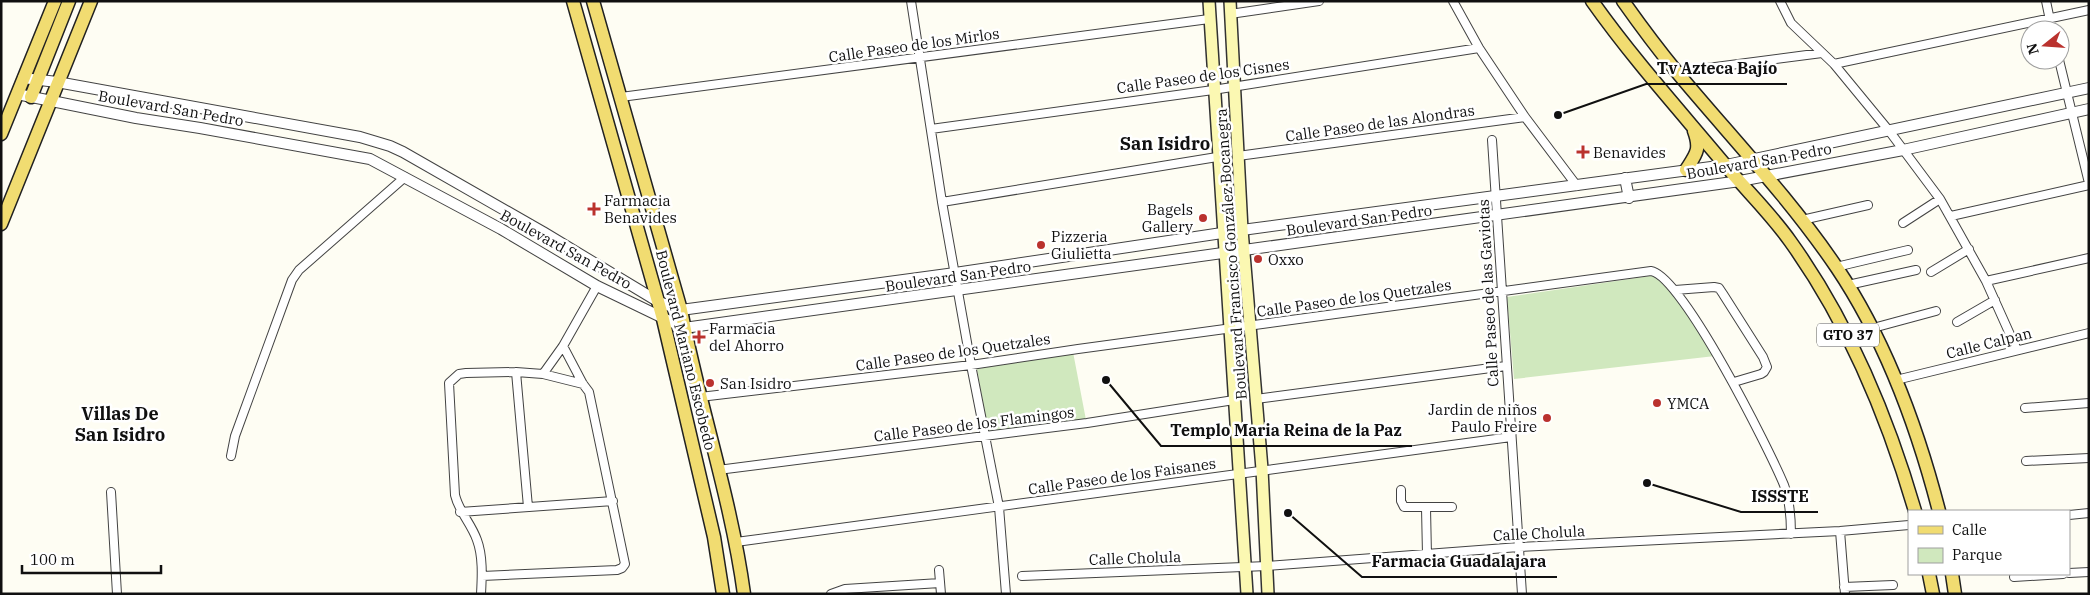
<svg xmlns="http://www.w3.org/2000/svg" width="2090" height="595" viewBox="0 0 2090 595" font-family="'IBM Plex Serif',serif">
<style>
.park{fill:#d0e8be}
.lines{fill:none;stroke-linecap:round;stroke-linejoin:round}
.minor-casing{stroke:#434343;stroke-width:10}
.tertiary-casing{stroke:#434343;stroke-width:12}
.secondary-casing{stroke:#323232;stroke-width:14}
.primary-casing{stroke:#212121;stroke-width:15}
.minor{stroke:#fff;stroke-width:8}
.tertiary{stroke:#fff;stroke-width:10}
.secondary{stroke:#fbf8b2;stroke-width:11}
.primary{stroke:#f1dc71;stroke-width:12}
.poi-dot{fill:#ba322e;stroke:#fff;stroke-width:2}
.labels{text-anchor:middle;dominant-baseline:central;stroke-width:5;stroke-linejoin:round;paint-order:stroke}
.shield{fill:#fff;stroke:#585858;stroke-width:1}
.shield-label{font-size:14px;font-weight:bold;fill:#101010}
.street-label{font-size:15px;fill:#101010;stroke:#fff}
.poi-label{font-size:15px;fill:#101010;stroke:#fff;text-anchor:start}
.quarter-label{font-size:18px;font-weight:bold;fill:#101010;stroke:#fff}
.leader{fill:none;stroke:#101010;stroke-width:2}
.callout-dot{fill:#101010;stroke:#fff;stroke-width:2}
.callout-label{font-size:16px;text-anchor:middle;font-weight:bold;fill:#101010;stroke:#fff;stroke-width:5;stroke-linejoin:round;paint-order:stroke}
</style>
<rect width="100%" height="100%" fill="#fefdf3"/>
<path class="park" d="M1657,275L1675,295L1715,356L1514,379L1507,297Z
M1073,352L1086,420L988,431L977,369Z"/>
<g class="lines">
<defs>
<path id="minor" d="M911,1L942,202L971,365L999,507L1006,594
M1453,1L1479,48L1525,117L1577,186
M1780,1L1791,23L1834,64L1890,132L1940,199L1986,281L2017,350
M2046,1L2052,30
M1230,14L1319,1
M2059,60L2089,183
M1834,64L2089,10
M1677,72L1822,53
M621,97L1209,19
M931,129L1213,90L1479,48
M1492,140L1522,594
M1238,156L1525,117
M942,202L1217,157
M1951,216L2089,185
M1802,220L1868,205
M1903,223L1940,199
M1836,267L1908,250
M1931,272L1969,249
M1986,281L2089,258
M1848,285L1916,270
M1675,290L1714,287L1719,288L1723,294L1763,357L1767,367L1764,372L1761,374L1734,382
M1957,322L1995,300
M1873,328L1936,311
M516,372L528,507
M543,374L563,346L597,286
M1896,380L2089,333
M700,397L971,365L1078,349L1651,271C1682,275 1770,451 1784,485C1790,501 1791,517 1791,534
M1256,399L1506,366
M2025,408L2089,403
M231,456L235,436L292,280L299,270L405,177
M2026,461L2089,458
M718,470L1087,423L1234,400
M1401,490V501L1404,507H1452
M111,492L117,594
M1426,508L1427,555
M460,512L613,501
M2069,515L2089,513
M1840,531L1845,594
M736,542C995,507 1253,470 1511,437
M939,570L941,594
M2069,573L2089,572
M482,576L617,570L622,568L625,564L589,392L583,384L563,346
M1022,576L1267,566L1519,547L1840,531L1909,525
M2014,577L2063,574
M1844,587L1893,585
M481,594C482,576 483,556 477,540C471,523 459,512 455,495L449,383L459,374L466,373L516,372L543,374L583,384
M831,594L845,589L940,583"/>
<path id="tertiary" d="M23,78L57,82L360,137L390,146L403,152L543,232L659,302L681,310L955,273L1242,230L1726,165L2089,88
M17,94L136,118L200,128L370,159L501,229L597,286L684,328L1740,181L1903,150L2089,109
M1625,178L1629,198"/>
<path id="secondary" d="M1209,1L1247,594
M1230,1L1242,230L1262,469L1268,594"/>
<path id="primary" d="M573,1L663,319L714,537L723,594
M593,1L681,310C699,405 731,498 744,594
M1592,1C1633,59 1681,112 1726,166C1747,191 1771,214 1790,241C1849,323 1887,415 1915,511
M1623,1C1640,25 1657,48 1676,71C1730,136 1789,197 1837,268C1886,341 1917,426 1939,511
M31,97L69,1
M1,134L55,1
M1686,170C1696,154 1701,150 1694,131
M1,224L91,1
M1929,574L1933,594
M1952,574L1955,594"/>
</defs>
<use href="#minor" class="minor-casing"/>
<use href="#tertiary" class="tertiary-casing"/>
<use href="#secondary" class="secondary-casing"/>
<use href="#primary" class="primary-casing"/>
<use href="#minor" class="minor"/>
<use href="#tertiary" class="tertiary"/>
<use href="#secondary" class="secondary"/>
<use href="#primary" class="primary"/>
</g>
<g class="poi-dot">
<path d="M1580.5 144.5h5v5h5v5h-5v5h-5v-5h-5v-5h5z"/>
<path d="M591.5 201.5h5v5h5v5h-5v5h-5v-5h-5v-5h5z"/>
<circle cx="1203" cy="218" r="5"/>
<circle cx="1041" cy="245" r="5"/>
<circle cx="1258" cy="259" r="5"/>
<path d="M696.5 329.5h5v5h5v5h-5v5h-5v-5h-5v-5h5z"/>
<circle cx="710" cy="383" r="5"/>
<circle cx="1657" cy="403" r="5"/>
<circle cx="1547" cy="418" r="5"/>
</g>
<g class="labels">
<rect class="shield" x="1817" y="323.5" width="62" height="23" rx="4"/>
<g class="shield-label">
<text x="1848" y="335">GTO 37</text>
</g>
<g class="street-label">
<text transform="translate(914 45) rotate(-8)">Calle Paseo de los Mirlos</text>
<text transform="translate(1203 76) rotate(-8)">Calle Paseo de los Cisnes</text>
<text transform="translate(171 108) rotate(10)">Boulevard San Pedro</text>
<text transform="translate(1380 123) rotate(-8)">Calle Paseo de las Alondras</text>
<text transform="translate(1759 161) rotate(-10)">Boulevard San Pedro</text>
<text transform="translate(1359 220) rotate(-8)">Boulevard San Pedro</text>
<text transform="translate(566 249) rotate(29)">Boulevard San Pedro</text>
<text transform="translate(1231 254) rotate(-94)">Boulevard Francisco González Bocanegra</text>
<text transform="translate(958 276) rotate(-8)">Boulevard San Pedro</text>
<text transform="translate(1488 293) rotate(-93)">Calle Paseo de las Gaviotas</text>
<text transform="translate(1354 298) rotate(-8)">Calle Paseo de los Quetzales</text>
<text transform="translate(1989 343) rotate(-14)">Calle Calpan</text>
<text transform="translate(686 350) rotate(76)">Boulevard Mariano Escobedo</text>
<text transform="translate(953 352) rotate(-8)">Calle Paseo de los Quetzales</text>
<text transform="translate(974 424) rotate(-7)">Calle Paseo de los Flamingos</text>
<text transform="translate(1122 476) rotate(-8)">Calle Paseo de los Faisanes</text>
<text transform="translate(1539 533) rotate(-3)">Calle Cholula</text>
<text transform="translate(1135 558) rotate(-2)">Calle Cholula</text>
</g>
<g class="poi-label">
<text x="1593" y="152">Benavides</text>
<text x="604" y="200">Farmacia<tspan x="604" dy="17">Benavides</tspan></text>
<text x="1193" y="209" text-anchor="end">Bagels<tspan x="1193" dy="17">Gallery</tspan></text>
<text x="1051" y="236">Pizzeria<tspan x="1051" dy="17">Giulietta</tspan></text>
<text x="1268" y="259">Oxxo</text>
<text x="709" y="328">Farmacia<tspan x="709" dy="17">del Ahorro</tspan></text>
<text x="720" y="383">San Isidro</text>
<text x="1667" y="403">YMCA</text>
<text x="1537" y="409" text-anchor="end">Jardin de niños<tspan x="1537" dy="17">Paulo Freire</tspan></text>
</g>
<g class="quarter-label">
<text x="1165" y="143">San Isidro</text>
<text x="120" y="413">Villas De<tspan x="120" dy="21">San Isidro</tspan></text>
</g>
</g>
<path class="leader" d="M1558 115L1646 84H1787M1106 380L1161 446H1412M1647 483L1741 512H1818M1288 513L1362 577H1557"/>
<g class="callout-dot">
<circle cx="1558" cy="115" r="5"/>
<circle cx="1106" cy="380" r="5"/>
<circle cx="1647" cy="483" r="5"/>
<circle cx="1288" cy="513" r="5"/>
</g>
<g class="callout-label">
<text x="1717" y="74">Tv Azteca Bajío</text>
<text x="1286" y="436">Templo Maria Reina de la Paz</text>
<text x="1780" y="502">ISSSTE</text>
<text x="1459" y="567">Farmacia Guadalajara</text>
</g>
<rect width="2090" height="595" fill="none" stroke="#101010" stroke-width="5"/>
<rect x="1908" y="510" width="162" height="65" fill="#ffffff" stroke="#9f9f9f"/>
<rect x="1918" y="526" width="25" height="8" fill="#f1dc71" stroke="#9f9f9f"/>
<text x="1952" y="535" font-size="15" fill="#101010">Calle</text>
<rect x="1918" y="548" width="25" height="15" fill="#d0e8be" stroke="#9f9f9f"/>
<text x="1952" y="560" font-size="15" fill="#101010">Parque</text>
<g transform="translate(2045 45) rotate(253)"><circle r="24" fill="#ffffff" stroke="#9f9f9f"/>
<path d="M0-4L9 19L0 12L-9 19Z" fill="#ba322e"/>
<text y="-8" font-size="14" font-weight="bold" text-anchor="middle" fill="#101010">N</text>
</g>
<path d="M22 565v8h139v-8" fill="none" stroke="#101010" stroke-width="2.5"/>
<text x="30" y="565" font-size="15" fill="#101010" stroke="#ffffff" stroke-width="4" paint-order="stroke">100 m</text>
</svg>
